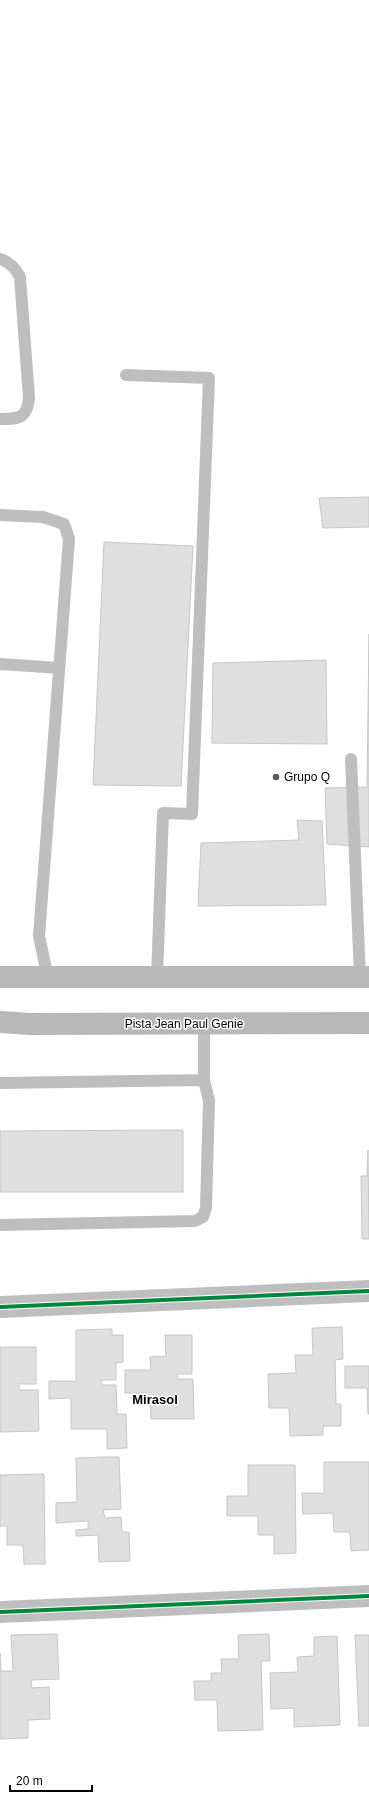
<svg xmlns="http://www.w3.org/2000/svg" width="369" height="1801" viewBox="0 0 369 1801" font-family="Helvetica,sans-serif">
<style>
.building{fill:#dfdfdf;stroke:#c6c6c6}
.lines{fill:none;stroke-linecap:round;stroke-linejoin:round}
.service{stroke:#bebebe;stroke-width:12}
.minor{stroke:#bebebe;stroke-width:22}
.secondary{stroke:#b8b8b8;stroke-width:22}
.cycleway-casing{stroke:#fff;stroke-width:6}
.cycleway{stroke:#00873e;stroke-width:4}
.poi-dot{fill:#595959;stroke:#fff;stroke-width:1.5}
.labels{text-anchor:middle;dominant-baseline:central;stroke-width:3;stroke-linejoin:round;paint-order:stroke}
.poi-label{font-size:12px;fill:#000;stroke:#fff;text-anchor:start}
.street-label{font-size:12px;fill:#000;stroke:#fff}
.neighbourhood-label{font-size:13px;font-weight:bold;fill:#000;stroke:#fff}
</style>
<rect width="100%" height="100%" fill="#fff"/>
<path class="building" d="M369,497V527L323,528L319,498Z
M104,542L193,546L181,786L93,785Z
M369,634V847L327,844L325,788L367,787Z
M326,660L327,744L212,743L213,663Z
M297,820L322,821L326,905L198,906L201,843L299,840Z
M183,1130V1192H0V1131Z
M368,1150L369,1239H362L361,1176H367Z
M342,1327L343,1359L335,1360L336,1404H341V1426H323V1435L290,1436L289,1408H269L268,1374L296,1373L295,1355H313L312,1328Z
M112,1329V1335H123V1362L116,1363V1380H101L102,1385H116L117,1414H126L127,1448L107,1449V1429H71V1398L49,1399V1381H76V1330Z
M165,1335H192V1374H177L178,1379H193L194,1419H151L150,1393H125V1370H151L150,1357L166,1356Z
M0,1347H36V1384H19V1390H38L39,1431L0,1432Z
M345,1366H369V1414H368L367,1388H345Z
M102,1457H119L121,1509L103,1510L105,1518L121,1517L122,1532H129L130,1561L99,1562L98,1535L76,1536V1530L88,1529V1521L56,1523V1503L77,1502L76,1458Z
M324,1462H369V1550L351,1551L350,1532H334L333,1513L303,1514L302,1493H324Z
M248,1465H295L296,1553L274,1554V1535H258V1516H227V1496H248Z
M44,1474L45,1564H24L23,1545H7V1526H0V1475Z
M57,1634L59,1679L31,1680L32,1688L49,1687L50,1719L28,1720V1738L0,1739V1653L1,1671H13L11,1635Z
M269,1634L270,1661H261L263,1730L218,1731L217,1700H195L194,1681H211V1673H222L221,1659H239L238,1635Z
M355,1635H369V1726H359Z
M337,1636L340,1725L294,1727V1708L271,1709L270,1673L298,1672L297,1657L314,1656V1637Z"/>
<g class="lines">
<path class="service" d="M0,259C10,262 15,268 20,277L29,398C27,419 18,419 0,419
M126,375L209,378L192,814L163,813L157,978
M0,515L43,517L64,524L69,539L39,936L48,978
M0,664L59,668
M351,759L360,977
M0,1083L204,1080
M0,1225L195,1221L203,1217L206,1208L209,1101L204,1080V1024"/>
<path class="minor" d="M0,1307L369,1291
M0,1612L369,1596"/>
<path class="secondary" d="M0,977H369
M0,1022L30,1024L369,1023"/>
<defs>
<path id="cycleway" d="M0,1307L369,1291
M0,1612L369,1596"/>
</defs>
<use href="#cycleway" class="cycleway-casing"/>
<use href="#cycleway" class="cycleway"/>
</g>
<circle class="poi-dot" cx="276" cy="777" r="4"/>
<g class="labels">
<g class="poi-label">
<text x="284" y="777">Grupo Q</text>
</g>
<g class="street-label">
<text x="184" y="1024">Pista Jean Paul Genie</text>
</g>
<g class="neighbourhood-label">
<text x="155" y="1399">Mirasol</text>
</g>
</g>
<path d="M10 1785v6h82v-6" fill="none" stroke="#000000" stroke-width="2"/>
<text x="16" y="1785" font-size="12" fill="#000000" stroke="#ffffff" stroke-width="3" paint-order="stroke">20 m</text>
</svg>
